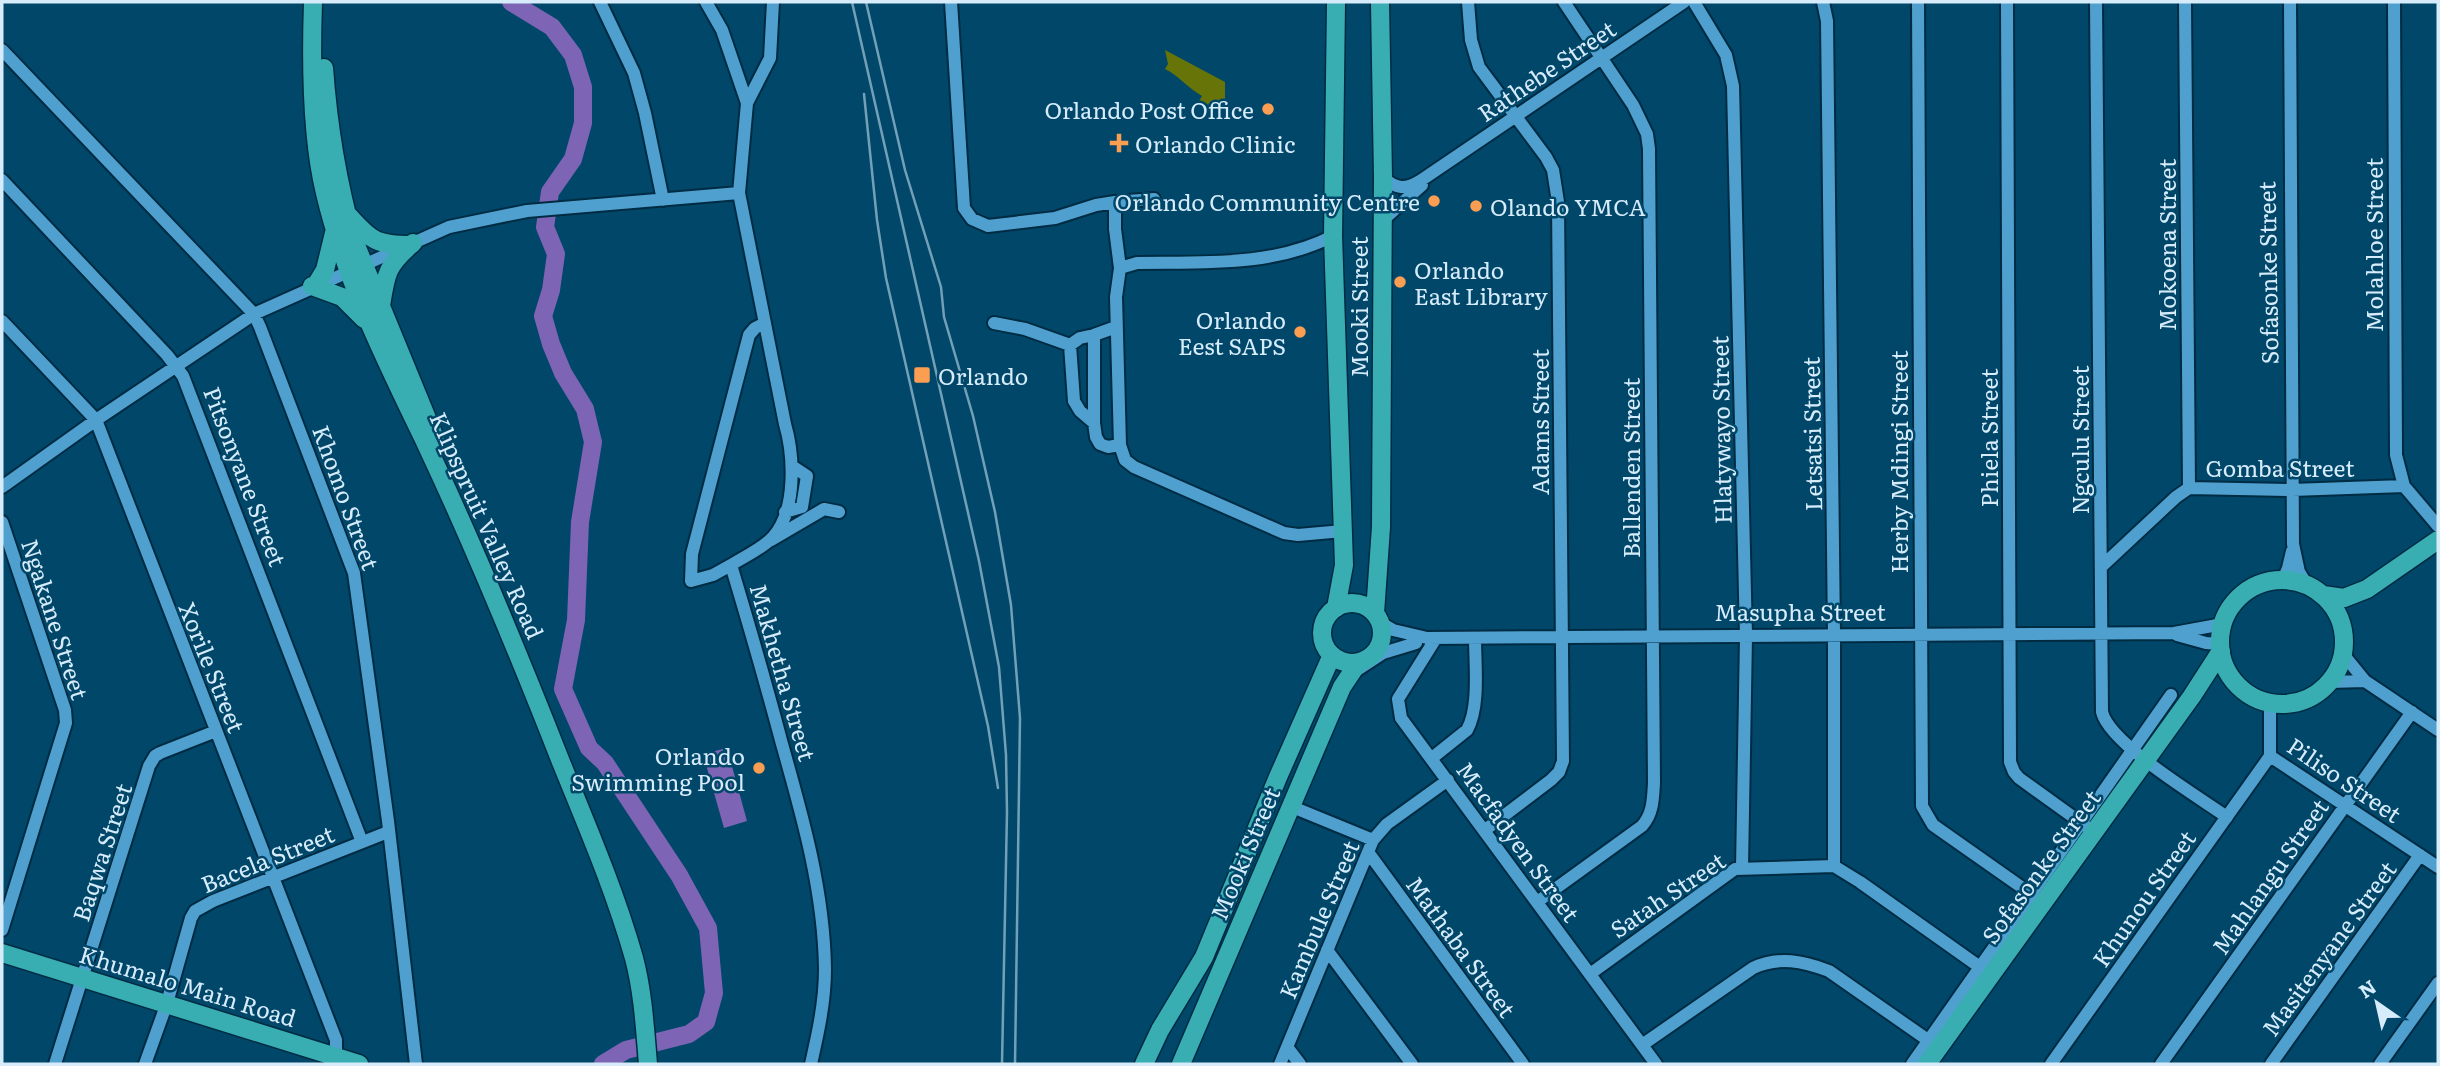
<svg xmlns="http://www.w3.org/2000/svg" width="2440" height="1066" viewBox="0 0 2440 1066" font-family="Literata,serif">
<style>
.green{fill:#677408}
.water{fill:#7e64b4}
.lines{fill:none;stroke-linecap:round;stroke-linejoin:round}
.river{stroke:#7e64b4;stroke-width:18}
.minor-casing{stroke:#002c43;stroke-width:16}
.major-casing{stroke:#002c43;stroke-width:21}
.minor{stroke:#50a0cf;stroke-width:12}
.major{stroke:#39aeb2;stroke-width:18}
.rail{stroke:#73a0b7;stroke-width:2.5}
.poi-dot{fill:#fb9e52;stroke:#004769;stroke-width:2.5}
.labels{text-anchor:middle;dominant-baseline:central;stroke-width:5;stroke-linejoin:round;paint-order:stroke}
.street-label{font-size:23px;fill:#d6ecfb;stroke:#004769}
.poi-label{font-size:23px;fill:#d6ecfb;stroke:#004769;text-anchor:end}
</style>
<rect width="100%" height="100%" fill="#004769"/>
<path class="green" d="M1165,50L1225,82V111L1199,101L1202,96C1188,88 1179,76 1165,69L1168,64Z"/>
<path class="water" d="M727,748L747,821L724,828L703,754Z"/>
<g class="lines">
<path class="river" d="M511,2L552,27L573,55L583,87V123L573,159L550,192L545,227L556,254L551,290L543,316L551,344L563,373L585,409L593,442L580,522L576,620L563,689L589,748L605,763L679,875L708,928L714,993L706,1022L689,1034L626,1050L603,1064"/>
<defs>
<path id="minor" d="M600,2L634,73L645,113L663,200
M706,2L722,30L747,103
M773,2L770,58L747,103L739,193L785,424C794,455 797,510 773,537C762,549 745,556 731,565C749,625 766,684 782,744C803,818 824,892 825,969C825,1002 818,1033 811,1064
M951,2L964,208L972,219L988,226L1055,218L1096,205L1115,202V229L1120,268
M1468,2L1471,40L1479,67L1546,157L1553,170L1558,202L1563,761L1559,772L1551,780L1485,830
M1694,2L1726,55L1733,86L1746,636L1742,868
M1823,2L1827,21L1834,635V866
M1918,2L1922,806L1933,825L2044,903
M2007,2L2010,762L2014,772L2019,778L2094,832
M2096,2L2102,712C2110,744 2197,796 2227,817
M2185,2L2189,488
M2290,2L2293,544L2299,572L2307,585
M2394,2L2396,455L2404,486L2438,526
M2,50L254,314L260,327L354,573L388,821L416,1064
M1383,178C1397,189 1405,190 1420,181L1684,2
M2,180L167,355L183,376L362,842
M1115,202L1154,199
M1383,220L1422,185
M1333,236C1272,267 1204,262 1137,263L1120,268L1116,297L1120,445L1125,460L1134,467L1284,533L1298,535L1343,531
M2,321L96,420L336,1040V1056L330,1064
M994,323L1025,329L1070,345
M1116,327L1094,335V423L1096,437L1100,444L1108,447L1120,445
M1094,335L1080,338L1070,345L1074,401L1080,411L1094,423
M2,487L96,420L254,314L449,227L527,211L739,193
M785,512L802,507L807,476L792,466
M2,522L65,710L66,723L2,930
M771,540L824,509L839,512
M731,565L713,575L691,581L692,554L749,335L755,328L765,323
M2101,567L2176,497L2189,488L2292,490L2404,486
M2283,580L2288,568L2292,551
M1381,623L1393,630L1427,638L2174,633L2223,624
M2177,635L2206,643L2220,644
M1436,638L1398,699L1401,718L1656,1064
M2343,654L2365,681L2438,730
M1354,672L1383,653L1416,643
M2329,682L2365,681
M2270,703V756
M2270,756L2438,867
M1432,758L1467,730C1480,707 1475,664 1475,638
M1290,806L1373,840
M1368,852L1523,1064
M1537,902L1642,826C1653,814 1653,799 1654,783L1649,149L1647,134L1633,105L1564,2
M1327,950L1412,1064
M1590,974L1735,869L1834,866L1860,882L1991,975
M1642,1045L1753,968C1779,956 1803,961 1829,971L1935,1045
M1287,1047L1300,1064
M55,1064L149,766L155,756L160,753L216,731
M145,1064L167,1003L191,918L195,911L213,901L388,832
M1280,1064L1373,840L1387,824L1448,780
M1912,1064L2171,695
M2051,1064L2270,756
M2161,1064L2412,712
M2271,1064L2420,855
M2380,1064L2438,983"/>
<path id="major" d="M313,2C311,61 311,136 325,193C346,282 387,363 426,444C475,548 519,655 561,762C587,826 615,891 634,958C643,992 645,1029 648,1064
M324,68C328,124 338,184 353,238L435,438
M349,216C371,241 377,245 411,245
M316,285L325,270L334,233
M312,286L342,297L364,319
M381,306C386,273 387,265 413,243
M2220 642a62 62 0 1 1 124 0a62 62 0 1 1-124 0Z
M2323,595L2344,598L2367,589L2438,540
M1322 633a30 30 0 1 1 60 0a30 30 0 1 1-60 0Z
M1336,608L1344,565L1333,236L1336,2
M1375,613L1381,527L1383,178L1380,2
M2,953L359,1064
M1144,1064L1160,1030L1204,957L1278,777L1332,655
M1181,1064L1342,687L1358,663
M1927,1064L2192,696L2221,651"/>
</defs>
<use href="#minor" class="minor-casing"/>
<use href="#major" class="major-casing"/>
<use href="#minor" class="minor"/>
<use href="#major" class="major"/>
<path class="rail" d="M852,2L979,561L999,667L1006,755L1007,812L1002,1064
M866,2L905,170L941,287L944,317L973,416L995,512L1011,605L1020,718L1015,1064
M864,94L877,220L886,278L988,726L998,788"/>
</g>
<g class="poi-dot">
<circle cx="1268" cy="109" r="7"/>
<path d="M1115.5 132.5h7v7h7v7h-7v7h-7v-7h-7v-7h7z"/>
<circle cx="1434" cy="201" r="7"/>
<circle cx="1476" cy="206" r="7"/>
<circle cx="1400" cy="282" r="7"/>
<circle cx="1300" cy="332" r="7"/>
<rect x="913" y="366" width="18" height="18" rx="3.5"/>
<circle cx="759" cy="768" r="7"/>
</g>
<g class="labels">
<g class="street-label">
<text transform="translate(1546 70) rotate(-34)">Rathebe Street</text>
<text transform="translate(2166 245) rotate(-90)">Mokoena Street</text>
<text transform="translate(2373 245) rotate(-90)">Molahloe Street</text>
<text transform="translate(2267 273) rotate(-91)">Sofasonke Street</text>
<text transform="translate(1358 307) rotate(-90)">Mooki Street</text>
<text transform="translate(1539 422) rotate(-90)">Adams Street</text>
<text transform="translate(1720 430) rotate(-91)">Hlatywayo Street</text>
<text transform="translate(1811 434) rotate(-91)">Letsatsi Street</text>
<text transform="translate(1988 438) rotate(-90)">Phiela Street</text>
<text transform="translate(2079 440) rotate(-90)">Ngculu Street</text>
<text transform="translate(1898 462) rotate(-90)">Herby Mdingi Street</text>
<text x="2280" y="467">Gomba Street</text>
<text transform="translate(1630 468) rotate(-90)">Ballenden Street</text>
<text transform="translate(246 476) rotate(69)">Pitsonyane Street</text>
<text transform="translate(347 497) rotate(70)">Khomo Street</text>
<text transform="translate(488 525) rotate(66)">Klipspruit Valley Road</text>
<text x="1800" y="611">Masupha Street</text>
<text transform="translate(56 619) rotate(72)">Ngakane Street</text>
<text transform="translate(213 667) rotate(68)">Xorile Street</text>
<text transform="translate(784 672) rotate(74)">Makhetha Street</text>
<text transform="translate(2345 779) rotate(34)">Piliso Street</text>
<text transform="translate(1519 841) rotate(54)">Macfadyen Street</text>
<text transform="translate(101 852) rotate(-72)">Baqwa Street</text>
<text transform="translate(1244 853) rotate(-67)">Mooki Street</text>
<text transform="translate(267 858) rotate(-22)">Bacela Street</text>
<text transform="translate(2040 866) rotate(-54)">Sofasonke Street</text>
<text transform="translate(2269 876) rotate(-55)">Mahlangu Street</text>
<text transform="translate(1667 894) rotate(-34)">Satah Street</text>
<text transform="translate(2143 898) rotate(-55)">Khunou Street</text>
<text transform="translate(1318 919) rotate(-67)">Kambule Street</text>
<text transform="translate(1462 946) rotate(54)">Mathaba Street</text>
<text transform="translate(2328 948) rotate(-54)">Masitenyane Street</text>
<text transform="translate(188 985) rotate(17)">Khumalo Main Road</text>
</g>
<g class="poi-label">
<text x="1254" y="109">Orlando Post Office</text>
<text x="1135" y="143" text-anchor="start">Orlando Clinic</text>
<text x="1420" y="201">Orlando Community Centre</text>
<text x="1490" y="206" text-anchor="start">Olando YMCA</text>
<text x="1414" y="269" text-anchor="start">Orlando<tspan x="1414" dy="26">East Library</tspan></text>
<text x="1286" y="319">Orlando<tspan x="1286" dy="26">Eest SAPS</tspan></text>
<text x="938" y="375" text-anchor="start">Orlando</text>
<text x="745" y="755">Orlando<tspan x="745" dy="26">Swimming Pool</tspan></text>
</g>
</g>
<rect width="2440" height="1066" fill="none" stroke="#d6ecfb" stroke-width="7"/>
<g transform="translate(2377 1003) rotate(326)" stroke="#004769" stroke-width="5" paint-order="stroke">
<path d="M0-5L12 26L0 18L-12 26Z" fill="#d6ecfb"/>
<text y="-10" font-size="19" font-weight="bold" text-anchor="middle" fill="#d6ecfb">N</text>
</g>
</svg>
